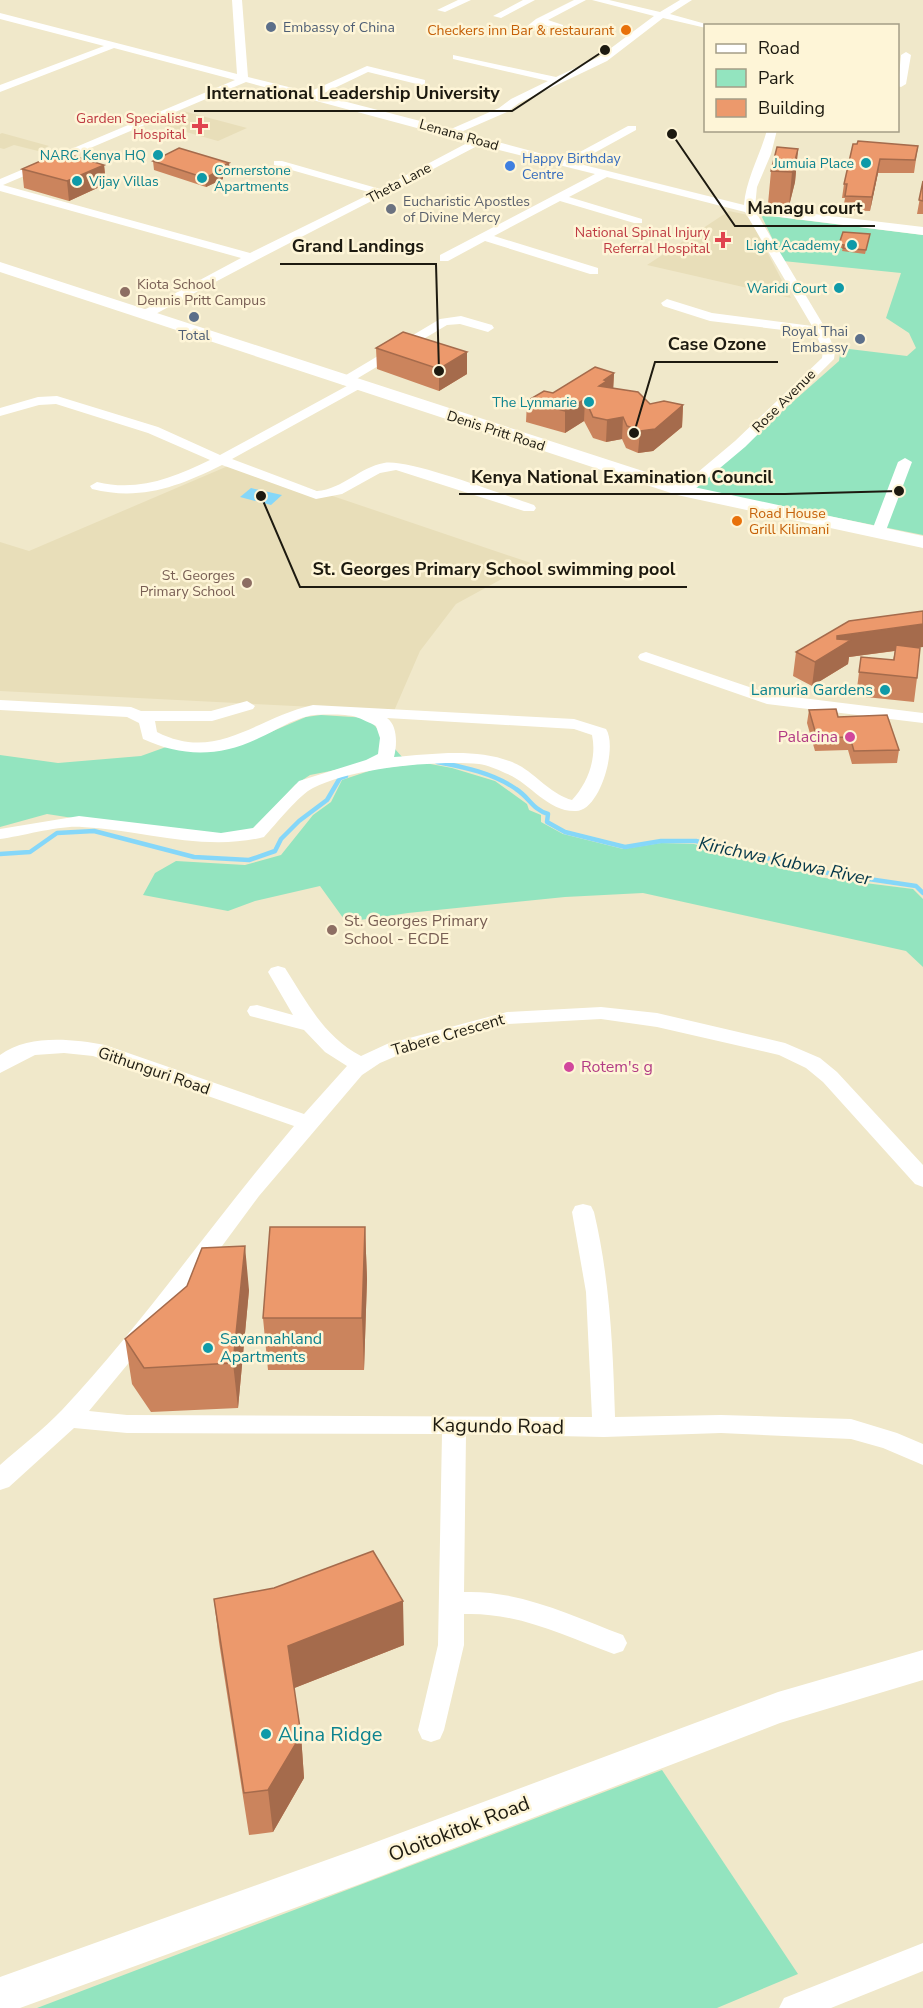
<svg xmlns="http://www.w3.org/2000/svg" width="923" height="2008" viewBox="0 0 923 2008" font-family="'Nunito Sans',sans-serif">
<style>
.built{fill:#e8deb9}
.green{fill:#93e4bf}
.water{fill:#85d7f9}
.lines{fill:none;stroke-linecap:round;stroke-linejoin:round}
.stream{stroke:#85d7f9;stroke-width:4.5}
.minor{fill:#fff;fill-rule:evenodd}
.major{fill:#fff;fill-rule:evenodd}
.wall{fill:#cb845d}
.shaded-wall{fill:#a56b4c}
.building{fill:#ec996c;stroke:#a56b4c;stroke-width:1.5}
.service-dot{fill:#5c6f8a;stroke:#fef5d7;stroke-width:2}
.food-dot{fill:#e8710a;stroke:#fef5d7;stroke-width:2}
.health-dot{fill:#e0444e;stroke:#fef5d7;stroke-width:2}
.culture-dot{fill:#0f9aa8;stroke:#fef5d7;stroke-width:2}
.shop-dot{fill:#3f7fe0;stroke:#fef5d7;stroke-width:2}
.worship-dot{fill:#6b7280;stroke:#fef5d7;stroke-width:2}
.education-dot{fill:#8d6e63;stroke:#fef5d7;stroke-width:2}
.hotel-dot{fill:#d1479c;stroke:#fef5d7;stroke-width:2}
.labels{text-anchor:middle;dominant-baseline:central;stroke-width:5;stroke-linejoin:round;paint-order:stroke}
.far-service-label{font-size:14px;fill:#4e5e75;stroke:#fef5d7;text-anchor:start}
.far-food-label{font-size:14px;fill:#c56008;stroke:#fef5d7;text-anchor:end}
.far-health-label{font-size:14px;fill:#be3a42;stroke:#fef5d7;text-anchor:end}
.far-street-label{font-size:14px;fill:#1d1a10;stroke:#fef5d7}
.far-culture-label{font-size:14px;fill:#0d838f;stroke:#fef5d7;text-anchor:end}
.far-shop-label{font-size:14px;fill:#366cbe;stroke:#fef5d7;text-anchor:start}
.far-worship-label{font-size:14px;fill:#5b616d;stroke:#fef5d7;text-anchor:start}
.far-education-label{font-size:14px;fill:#785e54;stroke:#fef5d7;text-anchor:start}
.culture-label{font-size:16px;fill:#0d838f;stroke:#fef5d7;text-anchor:end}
.hotel-label{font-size:16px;fill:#b23c85;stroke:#fef5d7;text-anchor:end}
.education-label{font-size:16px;fill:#785e54;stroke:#fef5d7;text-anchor:start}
.street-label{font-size:16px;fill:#1d1a10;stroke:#fef5d7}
.water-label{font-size:18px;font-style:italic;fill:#043749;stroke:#fef5d7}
.near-street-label{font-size:20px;fill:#1d1a10;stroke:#fef5d7}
.near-culture-label{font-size:20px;fill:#0d838f;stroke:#fef5d7;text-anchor:start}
.leader{fill:none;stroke:#1d1a10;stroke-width:2}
.callout-dot{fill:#1d1a10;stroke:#fef5d7;stroke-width:2}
.callout-label{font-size:18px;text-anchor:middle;font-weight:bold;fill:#1d1a10;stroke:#fef5d7;stroke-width:5;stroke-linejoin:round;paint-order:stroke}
</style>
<rect width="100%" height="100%" fill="#f0e8ca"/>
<path class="built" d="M183,111L247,128L218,141L154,123Z
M2,133L49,146L38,151L14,145L4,149L0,148V134Z
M729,211L748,215L791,298L647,265Z
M235,463L531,563L456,604L420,651L394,711L0,691V542L29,551Z"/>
<path class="green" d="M761,215L923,235V535L694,489L839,361L841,348L907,356L916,348L909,333L886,318L901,273L783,261Z
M321,715L368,718L402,757L310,775L295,785L253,831L236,836L131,827L47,814L0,827V755L58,763L141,756L166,747L191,751L266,734L306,717Z
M425,763L452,768L495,781L527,804L529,810L541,815V822L563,834L623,849L661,843L694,844L825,878L913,889L923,899V967L906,951L643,893L565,897L408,913L346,922L320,886L255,901L228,911L143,895L155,873L176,861L245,865L281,855L313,815L331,802L342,780L375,769Z
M662,1770L798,1974L717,2008H37Z"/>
<path class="water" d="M251,488L282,495L271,505L240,497Z"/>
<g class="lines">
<path class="stream" d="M437,762C464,767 493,773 516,789C530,798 532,809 548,814L547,822L565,832L625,847L661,841H696L828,873L916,886L923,893
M0,854L30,852L57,833L94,831L194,857L249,860L275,851L281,839L299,821L327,800L340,778L346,776"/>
<path class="minor" d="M232,0H242L248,77L309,92L367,66L425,80V84L421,85L368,72L320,95L451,129L499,108L511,99L548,81L453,59V55L556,77L599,57L654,16L592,0H609L660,12L680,0H692L670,14L713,26H706V28L663,18L607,61L519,103L507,112L461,132L565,160L628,126H636V130L576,163L744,205C746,179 760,156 767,130H777L771,154L757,187L755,207L923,227V235L757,214L827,331L835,351L834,359L745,447L689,494L684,495L677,491L679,488L735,441L822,358L823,351L816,334L710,321L663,306L661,303L667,299L712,313L812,326L745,212L607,177L569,197L642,219V223H634L560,201L494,236L598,268V274H590L485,241L448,261H440V255L595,174L479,145C370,203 259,257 150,317H142L140,314L142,311L241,258L0,191V179L235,80L114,48L0,92V85L104,46L0,19V13L237,74ZM246,82L469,142L380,189L282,161H274V165L372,193L250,253L3,185Z
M458,0H471L445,12L437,10Z
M523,0H535L501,18L493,16Z
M574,0H586L548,20L563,25V29L548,35L526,27L536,19ZM541,24L551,27L538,26Z
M906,52L911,55L906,84L901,87L898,86L901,55Z
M461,316L492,325L494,328L488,332L460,324L447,325L348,384L343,385L336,381L440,319Z
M356,381L361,382L363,385L361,388L232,459L317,491C343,489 360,467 384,463C408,458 506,496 534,505L536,508L534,511H524L396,470L380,473L342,494L316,499L222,465C178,487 140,501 92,489L90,486L97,482C138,492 173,478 210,460L148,433L56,404L39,405L0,416V408L38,397L57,396L158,427L220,455Z
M905,458L912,462L885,533L883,536H873L871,533L898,462Z
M646,652L770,694L923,713V723L767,704L640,660L638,657L640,654Z
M0,700L131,707L141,711H211L247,701L255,706L253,709L212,721H155L157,732C217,763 257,717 313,705L574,719L606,729C618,747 600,811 576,811C547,812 530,782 505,773C497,769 487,765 479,764C435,760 352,768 313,788C300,794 275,825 264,837C204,852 142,830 82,827C60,825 23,836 0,839V829L79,816L221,833L253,828L299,781L366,760L378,754L380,738L376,726C370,723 362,719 356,717C347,714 318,714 309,716C291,720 275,731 259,738C220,757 182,757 143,739L139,723L127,717L0,710ZM387,718L574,729L592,735C597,758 588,783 572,800C553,795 539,778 522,767C485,746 434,754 394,757C397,745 398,726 387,718Z
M278,966L285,968C307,1002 323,1036 361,1056L387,1044L507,1012L601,1007L657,1013L785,1043L820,1058L837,1072L923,1165V1187L915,1184L823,1082L806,1068L779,1055L657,1027L601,1019L507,1024L401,1054L380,1063L362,1075L259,1196L194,1284L89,1411L127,1415L592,1417L586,1292L572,1212L575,1206L583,1204L591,1206L594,1212C610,1280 613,1348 615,1417L721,1415L851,1419L897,1433L923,1444V1465L883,1448L851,1439L721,1433L604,1437L466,1434L464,1592C520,1590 572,1616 623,1635L627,1643L623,1651L614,1654C565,1636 518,1612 464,1614V1645L444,1730L440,1739L431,1742L422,1739L418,1730L438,1645L442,1434L127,1433L74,1428L9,1487L0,1490V1465C20,1447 43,1430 62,1410C145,1321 215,1219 294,1126L93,1056L64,1053L35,1055L0,1073V1055C29,1034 72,1039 105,1045L304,1114L347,1066L325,1052L304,1030L250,1016L247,1011L250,1006L257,1005L293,1015L268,972L271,968Z
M923,1943V1971L831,2008H779L784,1998Z"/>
<path class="major" d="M0,262L689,486L923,536V548L677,495L0,272Z
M923,1650V1680L780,1723L360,1884L20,2008H0V1977L360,1848L778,1692Z"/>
</g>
<path class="wall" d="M857,144L918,146L914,173H878L870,211L843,210L845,198H842L844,184Z
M798,149L795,182L789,206L768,204L771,171Z
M153,161L230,172L223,175V179L206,187L154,170Z
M104,165L106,184L69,201L24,188L22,169Z
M923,181V214H917Z
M869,238L865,254L842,251L843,248H839V244Z
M376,348L467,352V374L439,391L377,369Z
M614,373L613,388L650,404L683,405L682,427L653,451L638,453L626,448L622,439L606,442L593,438L584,421L565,433L526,422L527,401L553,393Z
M917,647V678L914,702L856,696L861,657L893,660L895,651L849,657L848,664L812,686L793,676L796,652Z
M809,710L838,717L899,750L897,763L852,764L848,750L815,751L807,723Z
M365,1227L367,1279L364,1370H268L263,1318Z
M249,1290L238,1408L151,1412L132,1384L125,1339Z
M214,1599L404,1645L294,1688L301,1735L304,1778L273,1832L249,1835L219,1642Z"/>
<path class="shaded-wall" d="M798,149L795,182L789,206L792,172Z
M880,159L878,173L870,211L872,197Z
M229,163L230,172L223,175V179L206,187L205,178L218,168Z
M104,165L106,184L69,201L67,181Z
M467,352V374L439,391V369Z
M614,373L613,394L599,386L604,380Z
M585,399L584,421L565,433V411Z
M683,405L682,427L653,451L638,453L640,431Z
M623,417L622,439L606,442L607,420Z
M923,624V647L849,657L848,664L812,686L815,662L837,636Z
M365,1227L367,1279L364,1370L362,1318Z
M245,1246L249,1290L238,1408L233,1363Z
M403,1601L404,1645L292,1689L288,1646Z
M301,1735L304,1778L273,1832L268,1790Z"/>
<path class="building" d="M858,141L918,146L915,160L880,159L872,197L845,196L847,184H844L853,144H857Z
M777,147L798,149L792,172L771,171Z
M179,148L229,163L218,168L223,169L205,178L153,161Z
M61,152L104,165L67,181L22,169Z
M923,181V201L919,200Z
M843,232L870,234L866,250L843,248L844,245L839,244Z
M403,332L467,352L439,369L376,348Z
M595,367L614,373L604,380L607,381L599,386L638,392L650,404L664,401L683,405L655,429L640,431L627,426L623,417L607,420L593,417L585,399L565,411L527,401L544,391L553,393Z
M923,611V624L837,636V639L851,640L815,662L796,652L849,621Z
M896,645L920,648L917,678L859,672L861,657L894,660Z
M836,709L838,717L887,715L899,750L854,751L850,737L817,738L809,710Z
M270,1227H365L362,1318H263Z
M245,1246L233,1363L144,1368L125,1339L187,1286L202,1248Z
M373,1551L403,1601L288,1646L301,1735L268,1790L244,1793L214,1599L274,1588Z"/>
<g class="service-dot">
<circle cx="271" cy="27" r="6"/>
<circle cx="194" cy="317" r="6"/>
<circle cx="860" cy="339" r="6"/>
</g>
<g class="food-dot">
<circle cx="626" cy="30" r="6"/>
<circle cx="737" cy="521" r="6"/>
</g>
<g class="health-dot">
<path d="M197 117h6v6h6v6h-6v6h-6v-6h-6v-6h6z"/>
<path d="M720 231h6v6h6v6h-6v6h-6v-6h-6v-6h6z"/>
</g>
<g class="culture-dot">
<circle cx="158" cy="155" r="6"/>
<circle cx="866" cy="163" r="6"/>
<circle cx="202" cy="178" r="6"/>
<circle cx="77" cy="181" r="6"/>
<circle cx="852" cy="245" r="6"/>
<circle cx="839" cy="288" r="6"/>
<circle cx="589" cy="402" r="6"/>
<circle cx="885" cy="690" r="6"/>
<circle cx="208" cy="1348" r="6"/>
<circle cx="266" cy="1734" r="6"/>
</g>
<circle class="shop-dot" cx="510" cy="166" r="6"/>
<circle class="worship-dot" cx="391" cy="209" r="6"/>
<g class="education-dot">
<circle cx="125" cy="292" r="6"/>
<circle cx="247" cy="583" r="6"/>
<circle cx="332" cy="930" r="6"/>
</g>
<g class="hotel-dot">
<circle cx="850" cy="737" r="6"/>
<circle cx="569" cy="1067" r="6"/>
</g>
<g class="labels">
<g class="far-service-label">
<text x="283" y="27">Embassy of China</text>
<text x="848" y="331" text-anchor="end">Royal Thai<tspan x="848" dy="16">Embassy</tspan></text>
<text x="194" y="335" text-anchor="middle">Total</text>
</g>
<g class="far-food-label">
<text x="614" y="30">Checkers inn Bar &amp; restaurant</text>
<text x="749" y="513" text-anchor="start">Road House<tspan x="749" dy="16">Grill Kilimani</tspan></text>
</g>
<g class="far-health-label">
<text x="186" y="118">Garden Specialist<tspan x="186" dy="16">Hospital</tspan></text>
<text x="710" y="232">National Spinal Injury<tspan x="710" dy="16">Referral Hospital</tspan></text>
</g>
<g class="far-street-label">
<text transform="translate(459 135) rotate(16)">Lenana Road</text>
<text transform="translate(399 183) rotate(-28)">Theta Lane</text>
<text transform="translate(784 401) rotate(-45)">Rose Avenue</text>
<text transform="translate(496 431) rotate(18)">Denis Pritt Road</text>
</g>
<g class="far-culture-label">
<text x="146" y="155">NARC Kenya HQ</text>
<text x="854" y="163">Jumuia Place</text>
<text x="214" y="170" text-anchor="start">Cornerstone<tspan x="214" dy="16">Apartments</tspan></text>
<text x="89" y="181" text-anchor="start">Vijay Villas</text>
<text x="840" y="245">Light Academy</text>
<text x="827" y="288">Waridi Court</text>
<text x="577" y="402">The Lynmarie</text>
</g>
<g class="far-shop-label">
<text x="522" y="158">Happy Birthday<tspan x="522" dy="16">Centre</tspan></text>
</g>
<g class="far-worship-label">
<text x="403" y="201">Eucharistic Apostles<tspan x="403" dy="16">of Divine Mercy</tspan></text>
</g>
<g class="far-education-label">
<text x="137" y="284">Kiota School<tspan x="137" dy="16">Dennis Pritt Campus</tspan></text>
<text x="235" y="575" text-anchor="end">St. Georges<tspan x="235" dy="16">Primary School</tspan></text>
</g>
<g class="culture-label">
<text x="873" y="690">Lamuria Gardens</text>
<text x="220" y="1339" text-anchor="start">Savannahland<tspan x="220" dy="18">Apartments</tspan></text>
</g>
<g class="hotel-label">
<text x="838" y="737">Palacina</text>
<text x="581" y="1067" text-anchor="start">Rotem's g</text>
</g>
<g class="education-label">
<text x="344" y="921">St. Georges Primary<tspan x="344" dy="18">School - ECDE</tspan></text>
</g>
<g class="street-label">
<text transform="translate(448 1035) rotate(-16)">Tabere Crescent</text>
<text transform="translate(154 1071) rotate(19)">Githunguri Road</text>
</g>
<g class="water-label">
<text transform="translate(785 861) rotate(12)">Kirichwa Kubwa River</text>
</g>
<g class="near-street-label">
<text transform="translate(498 1426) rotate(1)">Kagundo Road</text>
<text transform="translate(459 1829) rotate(-21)">Oloitokitok Road</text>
</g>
<g class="near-culture-label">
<text x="278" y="1734">Alina Ridge</text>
</g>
</g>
<path class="leader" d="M605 50L512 111H194M672 134L735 226H875M439 371L436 264H280M634 433L655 362H778M899 491L785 494H459M261 496L300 587H687"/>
<g class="callout-dot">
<circle cx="605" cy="50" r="6"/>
<circle cx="672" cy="134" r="6"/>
<circle cx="439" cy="371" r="6"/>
<circle cx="634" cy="433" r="6"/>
<circle cx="899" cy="491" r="6"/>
<circle cx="261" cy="496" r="6"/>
</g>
<g class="callout-label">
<text x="353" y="99">International Leadership University</text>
<text x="805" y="214">Managu court</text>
<text x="358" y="252">Grand Landings</text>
<text x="717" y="350">Case Ozone</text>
<text x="622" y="483">Kenya National Examination Council</text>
<text x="494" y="575">St. Georges Primary School swimming pool</text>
</g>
<rect x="704" y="24" width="195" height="108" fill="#fef5d7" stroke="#a49d87" stroke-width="1.5"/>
<rect x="716" y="44" width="30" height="9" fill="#ffffff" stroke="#a49d87" stroke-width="1.5"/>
<text x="758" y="54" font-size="18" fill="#1d1a10">Road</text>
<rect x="716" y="69" width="30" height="18" fill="#93e4bf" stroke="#a49d87" stroke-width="1.5"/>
<text x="758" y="84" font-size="18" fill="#1d1a10">Park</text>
<rect x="716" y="99" width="30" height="18" fill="#ec996c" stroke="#a49d87" stroke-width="1.5"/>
<text x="758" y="114" font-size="18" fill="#1d1a10">Building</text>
</svg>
